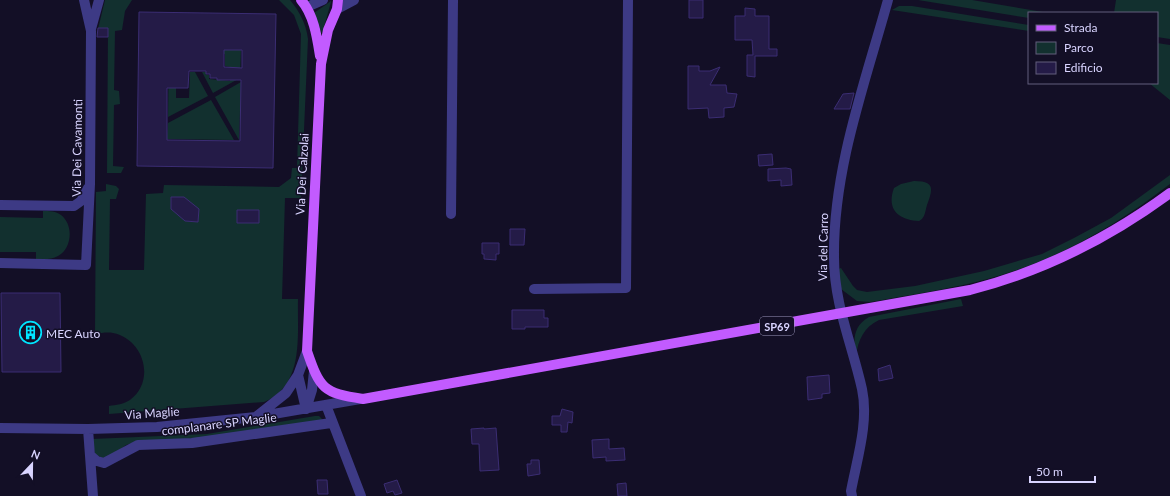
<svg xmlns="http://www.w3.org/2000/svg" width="1170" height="496" viewBox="0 0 1170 496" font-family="Lato,sans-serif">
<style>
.green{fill:#12302f}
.building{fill:#241b47;stroke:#3b2d73;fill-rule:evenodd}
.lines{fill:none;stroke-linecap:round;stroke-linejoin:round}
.minor{stroke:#3d3a85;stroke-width:10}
.major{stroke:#c25bff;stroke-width:10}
.labels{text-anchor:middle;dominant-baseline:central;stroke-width:3;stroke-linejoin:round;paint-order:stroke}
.shield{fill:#130f26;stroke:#9e99be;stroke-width:1}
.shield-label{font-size:11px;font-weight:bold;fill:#d9d4ff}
.street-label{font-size:12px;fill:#d9d4ff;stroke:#130f26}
.poi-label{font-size:12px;fill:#d9d4ff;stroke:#130f26;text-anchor:start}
</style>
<rect width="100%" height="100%" fill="#130f26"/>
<path class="green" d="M105,0H132L125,11L122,30L115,31L114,90L119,91L120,104L114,105L113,166L124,167L121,173H107L108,29H98Z
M279,0H290C300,12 306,24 308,39L301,198H285L282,299H298C297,335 305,385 264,402L109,414V406C116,405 124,404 130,400C156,381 144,339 113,333C108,332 101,333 95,334L96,192L106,191V184L116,186L119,189L116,199H110L109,270H144L146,194L163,193L164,185L279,187L291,178L292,168H297L301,34L294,15Z
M918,0H972L1049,13H1029V18Z
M1116,0H1170V39L1157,37V13H1114Z
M331,1V2L322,34L314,13Z
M899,6H912L1029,25V31L892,10Z
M1157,43L1170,45V100L1149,83H1157Z
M169,50L176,56V98H189L190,72H195L208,96L168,117Z
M215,50H241L240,78L213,93L202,72H206V75H209V79L230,81V67L225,66V54H216Z
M241,82L239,140L215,97Z
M211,100L234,140L167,139L168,123Z
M1170,175V184C1117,225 1057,260 991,278C951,289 910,295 870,302L857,301L841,289L838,269L841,268L853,286L857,290L867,292L915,286L984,271L1042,254L1074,238L1111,218Z
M914,181C935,181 933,189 927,205C925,212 925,218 919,221C899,220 886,210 894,188L901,184Z
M43,211C49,211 56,211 61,215C74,225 72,249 58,256C52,260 43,259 36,259V252H0V217L43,218Z
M961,299L963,306L879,320C864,327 858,340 856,356C853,340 853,326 869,317Z
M315,416H319L323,420L202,438L135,442L126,445L106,460L95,454L92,439L207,434Z"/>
<path class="building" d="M689,0H703V18H689Z
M745,8L755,9V16H769V49H777V56H755V77L747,76V55H753L752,40H735V16H745Z
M139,12L276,14L273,168L137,166ZM224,50H242V68L224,67ZM189,71H206V74H210V78H217V80H241L240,141L167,140V88H188Z
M98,28H108V37H97Z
M688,66H699V71H710L720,67L710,85H726L727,93L737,94L734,107L724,108V117L709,118L708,108L688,109Z
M854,93L850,109H834L843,94Z
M772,154L773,165L759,166L758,155Z
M786,168L791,169L792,185L781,186V180L768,181V169Z
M171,197H184L199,209L198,222L185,221L171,209Z
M237,210H259V223H237Z
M510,229H525L524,245H510Z
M482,243H499V254H496V260L484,259V254H482Z
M1,293H60L61,372H2Z
M512,310H544V318H548V327H525V329H512Z
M890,365L893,378L879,381L878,369Z
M829,375L830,393L822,394V398L808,400L807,377Z
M562,409L573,412L572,423L568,422L567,432H561V425H552V416H560Z
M484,428V429L496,428L499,470L480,471L479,444H472L471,429Z
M609,439V449L624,448L625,460L606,461V457L593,458L592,440Z
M531,460H539L540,474L528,476L527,464H531Z
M317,480H327L328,494H318Z
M397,480L402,493L395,495L393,491L387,493L384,484Z
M626,483L627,496H618L617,484Z"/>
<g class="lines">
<path class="minor" d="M307,7L323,0
M337,9L354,0
M91,29L99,0
M0,205L74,206L81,201L88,188
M451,214L453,0
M0,263L86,265L90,184L91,31L84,0
M534,289L626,288L628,0
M298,375L306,409
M326,405L361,496
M306,409L312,390L314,371
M257,416L286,393L298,375L307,351
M0,428L88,429L157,427L256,417L360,399
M88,429L93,496
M91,456L97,461L104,463L138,445L192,443L331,423
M852,496L851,491C857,459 869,422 862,389C852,344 834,304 834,257C833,169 865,83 888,0"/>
<path class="major" d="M301,0C314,15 317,37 320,56
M338,0L337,9L328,30L321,64L307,351C320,389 323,393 363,399L970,290C1044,271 1109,238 1170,193"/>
</g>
<defs>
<symbol id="building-ring" viewBox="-11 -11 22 22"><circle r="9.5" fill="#130f26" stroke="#00e5ff" stroke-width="1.5"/><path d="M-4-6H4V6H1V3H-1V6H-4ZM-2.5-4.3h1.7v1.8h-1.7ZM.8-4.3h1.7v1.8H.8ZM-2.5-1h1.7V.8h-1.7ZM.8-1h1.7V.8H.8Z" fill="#00e5ff"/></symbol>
</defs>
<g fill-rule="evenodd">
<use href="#building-ring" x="18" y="320" width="25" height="25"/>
</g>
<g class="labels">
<rect class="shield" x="760" y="317" width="34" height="18" rx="3"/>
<g class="shield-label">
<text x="777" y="326">SP69</text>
</g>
<g class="street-label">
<text transform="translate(77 148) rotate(-89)">Via Dei Cavamonti</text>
<text transform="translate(302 174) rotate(-87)">Via Dei Calzolai</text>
<text transform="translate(823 247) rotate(-89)">Via del Carro</text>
<text transform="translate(152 413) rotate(-4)">Via Maglie</text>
<text transform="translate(219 424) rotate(-7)">complanare SP Maglie</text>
</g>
<g class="poi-label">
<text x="46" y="333">MEC Auto</text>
</g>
</g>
<rect x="1028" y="12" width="130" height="72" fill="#130f26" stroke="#625e7d"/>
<rect x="1036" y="25" width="20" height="6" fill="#c25bff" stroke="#625e7d"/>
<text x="1064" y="32" font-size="12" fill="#d9d4ff">Strada</text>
<rect x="1036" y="42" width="20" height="12" fill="#12302f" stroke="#625e7d"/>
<text x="1064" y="52" font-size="12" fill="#d9d4ff">Parco</text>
<rect x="1036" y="62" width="20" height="12" fill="#241b47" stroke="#625e7d"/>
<text x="1064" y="72" font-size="12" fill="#d9d4ff">Edificio</text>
<g transform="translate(32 464) rotate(22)" stroke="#130f26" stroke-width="3" paint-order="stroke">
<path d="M0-3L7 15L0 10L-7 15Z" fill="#d9d4ff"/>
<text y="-6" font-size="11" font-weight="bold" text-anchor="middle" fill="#d9d4ff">N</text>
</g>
<path d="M1030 476v6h65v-6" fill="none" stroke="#d9d4ff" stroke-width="2"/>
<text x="1036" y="476" font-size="12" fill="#d9d4ff" stroke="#130f26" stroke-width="3" paint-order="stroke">50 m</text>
</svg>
